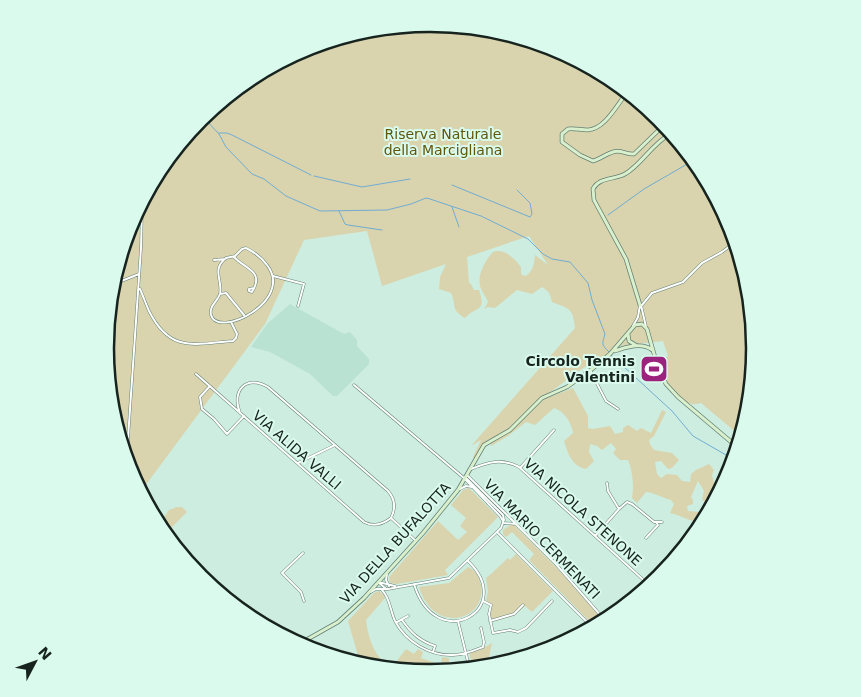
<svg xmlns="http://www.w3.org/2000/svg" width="861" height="697" viewBox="0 0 861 697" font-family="'DejaVu Sans',sans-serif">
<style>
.built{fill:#bae2d2}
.green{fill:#d9d4ad;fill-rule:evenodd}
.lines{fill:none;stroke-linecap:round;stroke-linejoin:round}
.stream{stroke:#71acd2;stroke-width:1}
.street-casing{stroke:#628075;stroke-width:3}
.secondary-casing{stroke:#628075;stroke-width:4.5}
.street{stroke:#fff;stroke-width:2}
.secondary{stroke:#daf0cd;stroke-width:3}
.labels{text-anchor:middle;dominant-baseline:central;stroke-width:4;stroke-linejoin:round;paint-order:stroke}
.park-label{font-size:14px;fill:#61570b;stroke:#dafaed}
.poi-label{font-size:14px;font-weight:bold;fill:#17231e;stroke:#dafaed;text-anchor:end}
.street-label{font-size:14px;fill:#17231e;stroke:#dafaed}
.rim{fill:none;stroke:#17231e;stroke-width:2.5}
</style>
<rect width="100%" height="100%" fill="#cdede0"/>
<path class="built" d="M290,304L344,334L350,332L357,340V346L369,359V364L337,396H333L310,374L270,352L251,347L267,324Z"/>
<path class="green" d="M431,24L494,30L555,49L660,119L731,224L755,349L738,434L701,403C697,404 693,405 689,403C675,397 662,377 658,363L668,356L663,341L620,346L580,370L533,405L509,429L487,442L474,460L473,457L481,440L471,446L575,328C573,307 569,309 552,302C550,294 550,292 542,287L532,294L517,290L495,308L488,307L484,309L488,302C486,297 484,295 482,291C475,278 484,262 493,252C504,248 514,258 521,267V273L522,275L526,276C534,270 534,263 535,255L548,265L529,236L467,257L469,283L471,284L474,290H479C487,313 476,305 465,318C450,309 457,306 451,293L439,289L440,277L446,264L382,286L367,231L304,240L265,324L142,490L130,473L106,348L131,224L201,119L306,48Z
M573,388L588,416V428L593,429L610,426L615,434L623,432V428L628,425L637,431L641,428L651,433L662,410L666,412L654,436L649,440L650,444L654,450L672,453L679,460L672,468L668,469L661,461L655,462L657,474L661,478L667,474L677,475L682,481L690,482L691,474L696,470L709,464L714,470L712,475L714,483H719L730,473L698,522C685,520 681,515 670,513L674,504L671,500C662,498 656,493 646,492L637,503L632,498C634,485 633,473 628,460H620L613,453L616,449L611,443L602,450L597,446L590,444L589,452L594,461L586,469C572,466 568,454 564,441L573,433C571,422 565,412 554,408L535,425L526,422L508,436L491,446V443L507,433L544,399ZM698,481L704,491L702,499L706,504L699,512L688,511L687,506L693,504V500L691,497Z
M469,488L498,517L445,570L448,575L397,584L390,583L389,577L438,521L458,540L467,532L460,526L466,518L451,505L463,490Z
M177,507H182L187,512L170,529L167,527L164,517L169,510Z
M513,524L557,568L601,618L592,624L529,560L534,554L512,532L506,537L503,534V530L510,525Z
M516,554L553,591L532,612L525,606L514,616L494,621L493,618L490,619L489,613L492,605L486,600L488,592L486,578L491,574L508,558L510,560Z
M468,567C474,569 478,575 480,581C491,620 434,637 419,587L449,583Z
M379,591L384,595L385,598L366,620C368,637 373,652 385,664L359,659L348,621L374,593Z
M492,643L488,662L472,665L469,652L480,650Z
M406,649L414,654L418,649L423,652L421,658L441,665L442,657L449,658V670L430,673L393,666Z"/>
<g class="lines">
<path class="stream" d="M203,117L219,134L226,147L252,174L264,179L286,196L320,211L387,210L411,204L426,198L430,199L481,216L528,239L543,254L552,259L570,262L588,283L592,300L605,334C602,345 601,344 609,352
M219,133H227L232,135L311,175
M314,176L362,187L410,179
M452,185L530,217L532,214L530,203L517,190
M452,207L459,227
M339,211L345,224L348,225L382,230
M608,215L644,189L689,163
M611,355L672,411L693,436L733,459"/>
<defs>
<path id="street" d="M246,248C254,252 262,258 267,265C295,301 218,339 211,315C209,306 217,302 220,294C223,280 211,270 226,258L235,256L242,249Z
M234,257C245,269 265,271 252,292L249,291V289L254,288
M214,260L225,259
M273,276L304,284L298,306
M119,282L139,274
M140,289C143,296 146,304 149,311C170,353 193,344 233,341L236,338L237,334L231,322
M220,294L226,293L244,315
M641,305L646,327
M642,305L652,293L683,282L702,263L722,252L734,243
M633,326L638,317L640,305
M590,370L606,401L618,409
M196,374L364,522C373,527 383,524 391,518
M354,385L465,479L500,516L503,521
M210,386L200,397L202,409L214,419L227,434L244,416
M240,413C231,391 246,374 268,387L388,491C395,499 396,508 391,518L416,541
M127,453L141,248L142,207
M298,463L335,445
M520,468L554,430
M471,469C488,462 502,458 519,467L649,585
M468,476L555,563L602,617
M607,483L608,491L619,509
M460,489L466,486L472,487
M504,523L516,524
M498,533L590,625
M595,536L619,509L627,502L632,504L654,522H662
M646,538L658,525L656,522
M303,553L282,573L301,592L304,601
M387,574L386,580L389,586
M378,582L395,586
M378,582L385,588
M414,584C436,656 518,609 468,561
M382,590C390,598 390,610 395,621C406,642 430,656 453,655C464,655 473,651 483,647L484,642L481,628
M371,592L376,589H388L449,578L501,528L504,520L503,515L466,478
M483,601L491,605L489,614L493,633L510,630L518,632L526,628L552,601
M402,620C411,633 420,641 435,646L433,652
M458,621L469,666
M490,621L514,614L523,605
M397,622L408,616"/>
<path id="secondary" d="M625,95C616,107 604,129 588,130C581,130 574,128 568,129L562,134V142L580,155L593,161C600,159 606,154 613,152C620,149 627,155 634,154L664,125
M640,305L626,259L594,200L593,189C599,177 614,180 625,174C641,165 652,144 670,134
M628,334L629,341L637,346
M615,351C625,347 643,342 652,350
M299,644L338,622L364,598L423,533L458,490L484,445L510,430L542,398L567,387L592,369L610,354L635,325L642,324L647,329L658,368L666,384L678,397L736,446"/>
</defs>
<use href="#street" class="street-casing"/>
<use href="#secondary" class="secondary-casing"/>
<use href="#street" class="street"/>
<use href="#secondary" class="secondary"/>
</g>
<defs>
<symbol id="stadium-square" viewBox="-11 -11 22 22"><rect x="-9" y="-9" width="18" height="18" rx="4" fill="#9b237d" stroke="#dafaed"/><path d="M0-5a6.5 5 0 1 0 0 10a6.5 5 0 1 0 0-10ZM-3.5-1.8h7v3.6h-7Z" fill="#fff"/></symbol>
</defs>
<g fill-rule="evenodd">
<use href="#stadium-square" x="638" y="353" width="32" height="32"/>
</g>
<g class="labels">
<g class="park-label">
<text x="443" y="134">Riserva Naturale<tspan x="443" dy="16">della Marcigliana</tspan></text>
</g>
<g class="poi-label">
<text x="635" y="361">Circolo Tennis<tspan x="635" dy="16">Valentini</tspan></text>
</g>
<g class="street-label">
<text transform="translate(297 450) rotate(41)">VIA ALIDA VALLI</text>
<text transform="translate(583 512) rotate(42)">VIA NICOLA STENONE</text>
<text transform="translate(542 539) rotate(46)">VIA MARIO CERMENATI</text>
<text transform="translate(395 543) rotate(-48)">VIA DELLA BUFALOTTA</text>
</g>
</g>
<path d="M0 0H861V697H0ZM114 348a316 316 0 1 1 632 0a316 316 0 1 1-632 0Z" fill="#dafaed" fill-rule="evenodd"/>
<path class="rim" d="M114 348a316 316 0 1 1 632 0a316 316 0 1 1-632 0Z"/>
<g transform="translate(35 662) rotate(49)" stroke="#dafaed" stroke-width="4" paint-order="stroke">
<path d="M0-4L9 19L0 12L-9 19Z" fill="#17231e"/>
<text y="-8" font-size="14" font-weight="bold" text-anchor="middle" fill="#17231e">N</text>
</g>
</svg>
